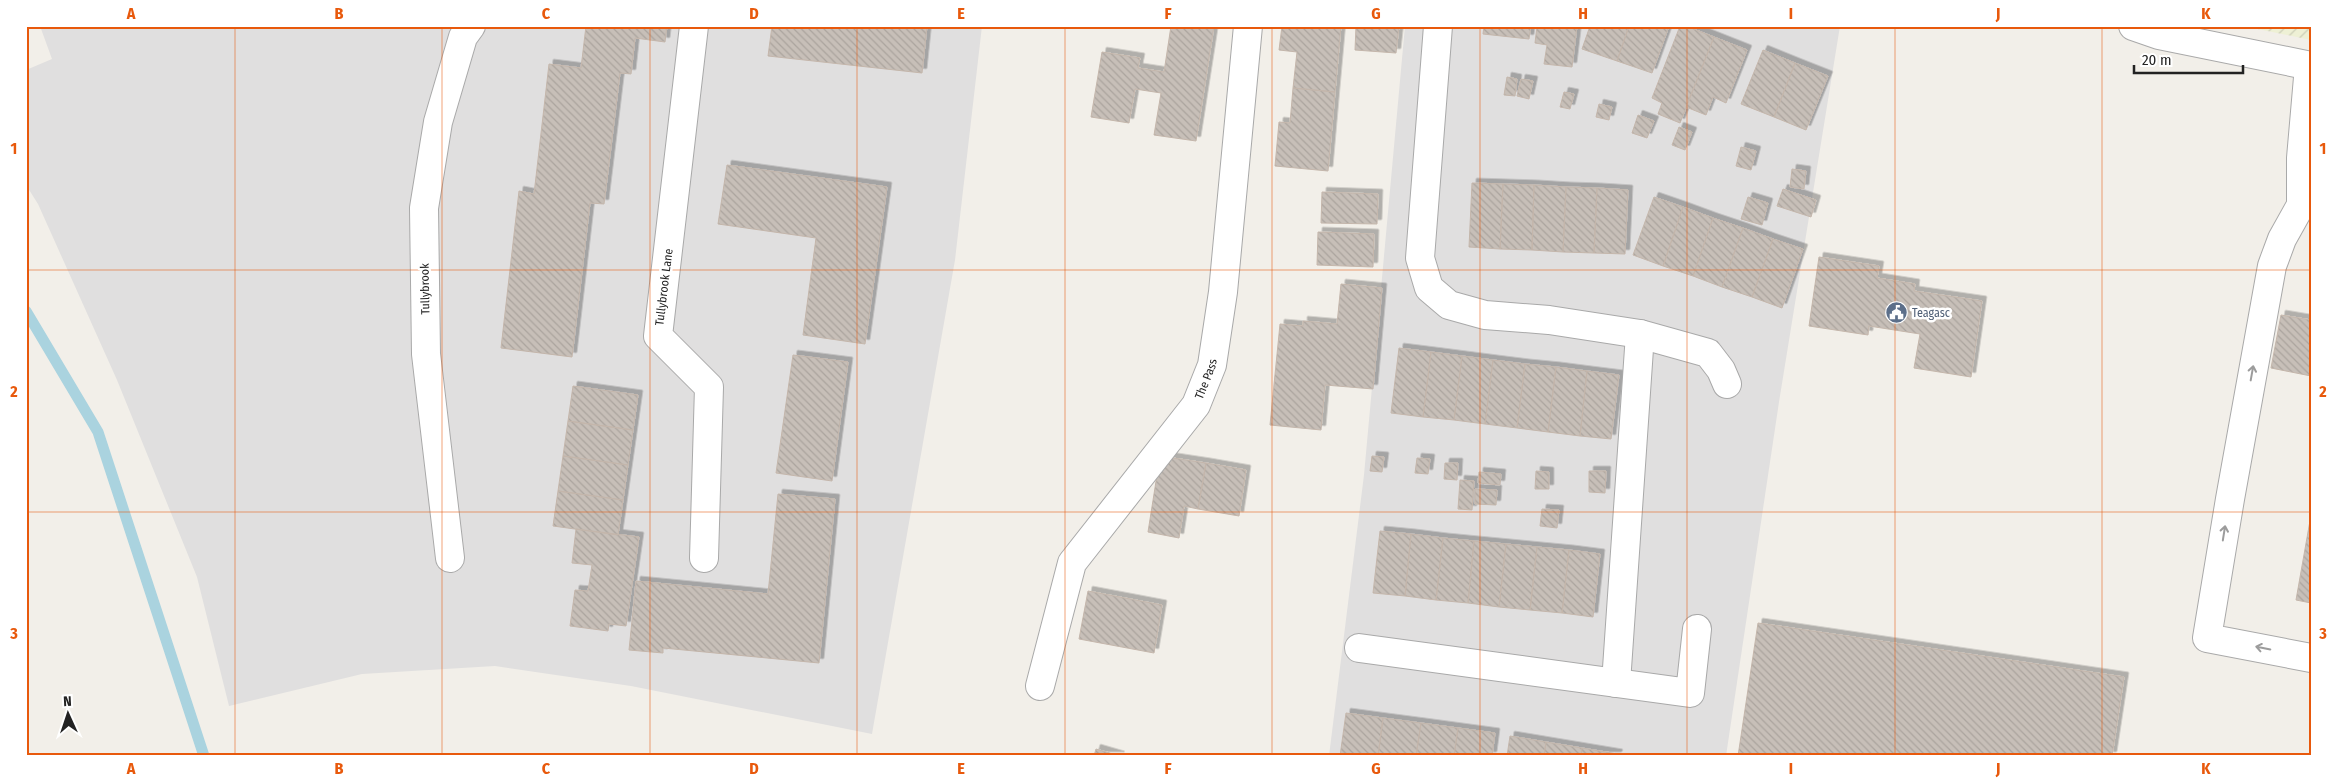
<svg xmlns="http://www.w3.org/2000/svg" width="2337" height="782" viewBox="0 0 2337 782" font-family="'Fira Sans Condensed',sans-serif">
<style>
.residential{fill:#e0dfdf}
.farmland{fill:url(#farmland-furrows)}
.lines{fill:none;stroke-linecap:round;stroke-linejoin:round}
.stream{stroke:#aad3df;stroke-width:11}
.building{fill:url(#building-back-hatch);stroke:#c4b6ab;filter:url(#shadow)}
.minor-casing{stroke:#a9a9a9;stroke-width:30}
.minor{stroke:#fff;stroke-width:28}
.oneway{stroke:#9c9c9c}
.grid{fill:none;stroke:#e8590c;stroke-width:1;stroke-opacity:0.55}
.labels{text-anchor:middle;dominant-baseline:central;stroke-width:5;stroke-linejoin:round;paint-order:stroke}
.street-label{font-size:12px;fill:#222;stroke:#fff}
.service-label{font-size:12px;fill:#4e5e75;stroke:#fff;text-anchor:start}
.neatline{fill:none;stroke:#e8590c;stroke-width:2}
.grid-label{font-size:16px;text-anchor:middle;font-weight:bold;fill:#e8590c}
</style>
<defs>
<pattern id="farmland-furrows" width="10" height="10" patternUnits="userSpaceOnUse" patternTransform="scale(1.25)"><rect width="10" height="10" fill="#eef0d5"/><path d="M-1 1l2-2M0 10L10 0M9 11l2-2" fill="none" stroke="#ccceb7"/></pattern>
<pattern id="building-back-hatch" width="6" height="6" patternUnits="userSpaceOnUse" patternTransform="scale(1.25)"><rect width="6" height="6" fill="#c7bfb8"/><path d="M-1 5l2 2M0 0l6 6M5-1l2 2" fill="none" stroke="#aba49e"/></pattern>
<filter id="shadow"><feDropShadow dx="4.5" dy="-4.5" stdDeviation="0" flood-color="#0004"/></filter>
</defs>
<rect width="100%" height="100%" fill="#f2efe9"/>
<path class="residential" d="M40,26H982L955,260L872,734L631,686L495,666L362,674L229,706L197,577L117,380L38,204L26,185V70L52,59Z
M1405,26H1840L1779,402L1726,756H1329L1364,475Z"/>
<path class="farmland" d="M2243,26H2311V40Z"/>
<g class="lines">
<path class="stream" d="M26,311L98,432L204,756"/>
</g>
<path class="building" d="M586,26H667L665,42L635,38L631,74L620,73L604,204L590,203L572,357L501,348L519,191L534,194L549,64L581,68Z
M772,26H927L922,73L768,56Z
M1171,26H1214L1196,141L1154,135L1161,93L1135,89L1129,123L1091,117L1102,52L1140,58L1138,68L1164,72Z
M1282,26H1341L1335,92L1293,88L1297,52L1279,50Z
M1356,26H1399L1396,53L1355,50Z
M1484,26H1531L1529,39L1483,34Z
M1537,26H1577L1572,67L1544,64L1547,45L1535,43Z
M1590,26H1629L1617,61L1582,49Z
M1629,26H1669L1652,73L1617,61Z
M1680,26H1686L1714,37L1680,123L1658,114L1662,103L1652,98Z
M1714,37L1747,50L1726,103L1713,97L1706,115L1686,107Z
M1763,50L1795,63L1774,117L1741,104Z
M1795,63L1828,76L1806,130L1774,117Z
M1507,77L1517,79L1515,96L1504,95Z
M1521,79L1533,81L1529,99L1517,96Z
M1293,88L1335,92L1328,171L1275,166L1279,122L1290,123Z
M1564,92L1574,94L1570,109L1560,107Z
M1599,104L1612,107L1609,120L1596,117Z
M1638,115L1654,121L1647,138L1632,133Z
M1679,127L1692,132L1685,150L1672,145Z
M1741,147L1756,151L1751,170L1736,166Z
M727,165L887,187L865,344L803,335L816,238L718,224Z
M1792,169L1806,171L1804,189L1790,187Z
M1472,183L1503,184L1500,249L1469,247Z
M1503,184L1534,185L1532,250L1500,249Z
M1534,185L1566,187L1563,252L1532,250Z
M1566,187L1597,188L1594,253L1563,252Z
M1597,188L1628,190L1625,254L1594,253Z
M1783,189L1816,200L1811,217L1777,206Z
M1322,192L1378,194L1377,224L1321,223Z
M1654,197L1683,207L1663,266L1633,255Z
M1748,197L1768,203L1762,225L1741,219Z
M1683,207L1713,218L1693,276L1663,266Z
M1713,218L1743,228L1722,287L1693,276Z
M1743,228L1773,239L1752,297L1722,287Z
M1318,232L1374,234L1373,267L1317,265Z
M1773,239L1803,249L1782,308L1752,297Z
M1819,257L1879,266L1877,278L1915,284L1914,291L1982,301L1971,377L1914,368L1920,334L1869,326L1868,335L1809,326Z
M1341,284L1382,288L1373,389L1325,385L1321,430L1270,425L1280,324L1303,326V321L1337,324Z
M2281,315L2311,320V376L2271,368Z
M1399,348L1431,352L1423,417L1391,413Z
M1431,352L1462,356L1454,420L1423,417Z
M793,355L848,362L832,481L776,473Z
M1462,356L1493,360L1485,424L1454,420Z
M1493,360L1525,364L1517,428L1485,424Z
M1525,364L1556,367L1548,432L1517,428Z
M1556,367L1587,371L1580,436L1548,432Z
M1587,371L1619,375L1611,439L1580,436Z
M573,386L638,395L633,430L568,421Z
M568,421L633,430L628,465L563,456Z
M563,456L628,465L623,500L558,491Z
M1160,456L1206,463L1198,509L1184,506L1179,538L1148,532Z
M1372,456L1384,457L1382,472L1370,471Z
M1417,458L1430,459L1428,474L1415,473Z
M1206,463L1246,470L1239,516L1198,509Z
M1445,463H1458L1457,480L1444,479Z
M1536,471L1549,472V489H1535Z
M1589,471H1606L1605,493L1589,492Z
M1479,472L1501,474L1500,485L1478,483Z
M1460,480L1474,481L1472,510L1458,509Z
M1475,489L1497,490L1496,505L1475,504Z
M558,491L623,500L618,535L553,526Z
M778,494L835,499L819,663L663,648V653L629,650L636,581L768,594Z
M1542,509L1559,510L1557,528L1540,526Z
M2311,515V603L2296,600Z
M576,529L639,537L626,626L609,624L608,631L570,626L575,590L588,591L592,565L572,563Z
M1380,531L1411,534L1405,596L1373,593Z
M1411,534L1443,538L1436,600L1405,596Z
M1443,538L1474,541L1468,603L1436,600Z
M1474,541L1506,544L1499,607L1468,603Z
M1506,544L1537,547L1530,610L1499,607Z
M1537,547L1569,550L1562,613L1530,610Z
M1569,550L1600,554L1593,617L1562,613Z
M1088,591L1162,605L1154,653L1079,639Z
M1758,623L2124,677L2112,756H1738Z
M1346,713L1383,718L1378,756H1340Z
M1383,718L1421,723L1416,756H1378Z
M1421,723L1458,728L1454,756H1416Z
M1458,728L1495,733L1492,756H1454Z
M1510,736L1546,742L1544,756H1507Z
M1546,742L1582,748L1581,756H1544Z
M1582,748L1618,754L1617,756H1581Z
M1096,749L1120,756H1094Z"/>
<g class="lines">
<defs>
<g id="minor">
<path d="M694,26L658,336L709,387L704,558"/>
<path d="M1438,26L1420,258L1429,288L1449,305L1485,315L1549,320L1640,334L1708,353L1721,370L1727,384"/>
<path d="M2133,26L2159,35L2311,66"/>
<path d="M2309,66L2301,158V205L2282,239L2272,266L2230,499L2207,638L2311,658"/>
<path d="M450,558L426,354L424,208L438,122L463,37L471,26"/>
<path d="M1359,648L1690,693L1697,629"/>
<path d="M1616,683L1640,334"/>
<path id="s1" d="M1040,686L1072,563L1196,405L1212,365L1223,292L1248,26"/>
</g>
</defs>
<use href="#minor" class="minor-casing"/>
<use href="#minor" class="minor"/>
</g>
<defs><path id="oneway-shaft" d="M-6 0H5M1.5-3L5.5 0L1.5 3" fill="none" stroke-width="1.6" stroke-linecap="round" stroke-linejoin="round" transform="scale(1.25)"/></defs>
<g class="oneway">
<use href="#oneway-shaft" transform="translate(2252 373) rotate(-80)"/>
<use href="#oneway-shaft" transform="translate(2224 533) rotate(-81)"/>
<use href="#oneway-shaft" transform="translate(2263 648) rotate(-169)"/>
</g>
<path class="grid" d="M235,26V756M442,26V756M650,26V756M857,26V756M1065,26V756M1272,26V756M1480,26V756M1687,26V756M1895,26V756M2102,26V756M26,270H2311M26,512H2311"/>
<defs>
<symbol id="civic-disc" viewBox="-11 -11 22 22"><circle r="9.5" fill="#5c6f8a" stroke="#fff"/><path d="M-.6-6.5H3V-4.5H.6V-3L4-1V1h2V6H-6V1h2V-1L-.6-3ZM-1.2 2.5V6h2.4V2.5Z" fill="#fff"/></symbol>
</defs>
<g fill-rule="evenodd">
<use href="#civic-disc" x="1884" y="300" width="25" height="25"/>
</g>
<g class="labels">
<g class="street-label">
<text transform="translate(664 287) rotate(-83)">Tullybrook Lane</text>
<text transform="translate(425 289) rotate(-91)">Tullybrook</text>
<text stroke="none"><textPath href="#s1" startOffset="356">The Pass</textPath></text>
</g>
<g class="service-label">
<text x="1912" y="313">Teagasc</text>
</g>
</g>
<rect width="2337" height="782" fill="none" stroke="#ffffff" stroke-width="55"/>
<g transform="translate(68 714) rotate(357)" stroke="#ffffff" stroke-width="4" paint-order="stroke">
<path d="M0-4L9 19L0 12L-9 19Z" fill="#222222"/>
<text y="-8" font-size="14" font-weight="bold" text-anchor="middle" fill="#222222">N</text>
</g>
<path d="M2134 65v8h109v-8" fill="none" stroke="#222222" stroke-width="2.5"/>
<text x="2142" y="65" font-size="15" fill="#222222" stroke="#ffffff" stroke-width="4" paint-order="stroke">20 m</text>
<rect x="28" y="28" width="2282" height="726" class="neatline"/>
<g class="grid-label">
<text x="131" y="19">A</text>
<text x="339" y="19">B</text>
<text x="546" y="19">C</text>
<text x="754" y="19">D</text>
<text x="961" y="19">E</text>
<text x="1168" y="19">F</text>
<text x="1376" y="19">G</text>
<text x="1583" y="19">H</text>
<text x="1791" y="19">I</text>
<text x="1998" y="19">J</text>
<text x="2206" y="19">K</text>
<text x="14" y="154">1</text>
<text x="2323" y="154">1</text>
<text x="14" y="397">2</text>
<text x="2323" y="397">2</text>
<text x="14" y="639">3</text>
<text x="2323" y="639">3</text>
<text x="131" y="774">A</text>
<text x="339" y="774">B</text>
<text x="546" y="774">C</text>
<text x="754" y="774">D</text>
<text x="961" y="774">E</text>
<text x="1168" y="774">F</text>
<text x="1376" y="774">G</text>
<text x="1583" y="774">H</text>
<text x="1791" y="774">I</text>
<text x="1998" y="774">J</text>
<text x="2206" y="774">K</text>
</g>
</svg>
